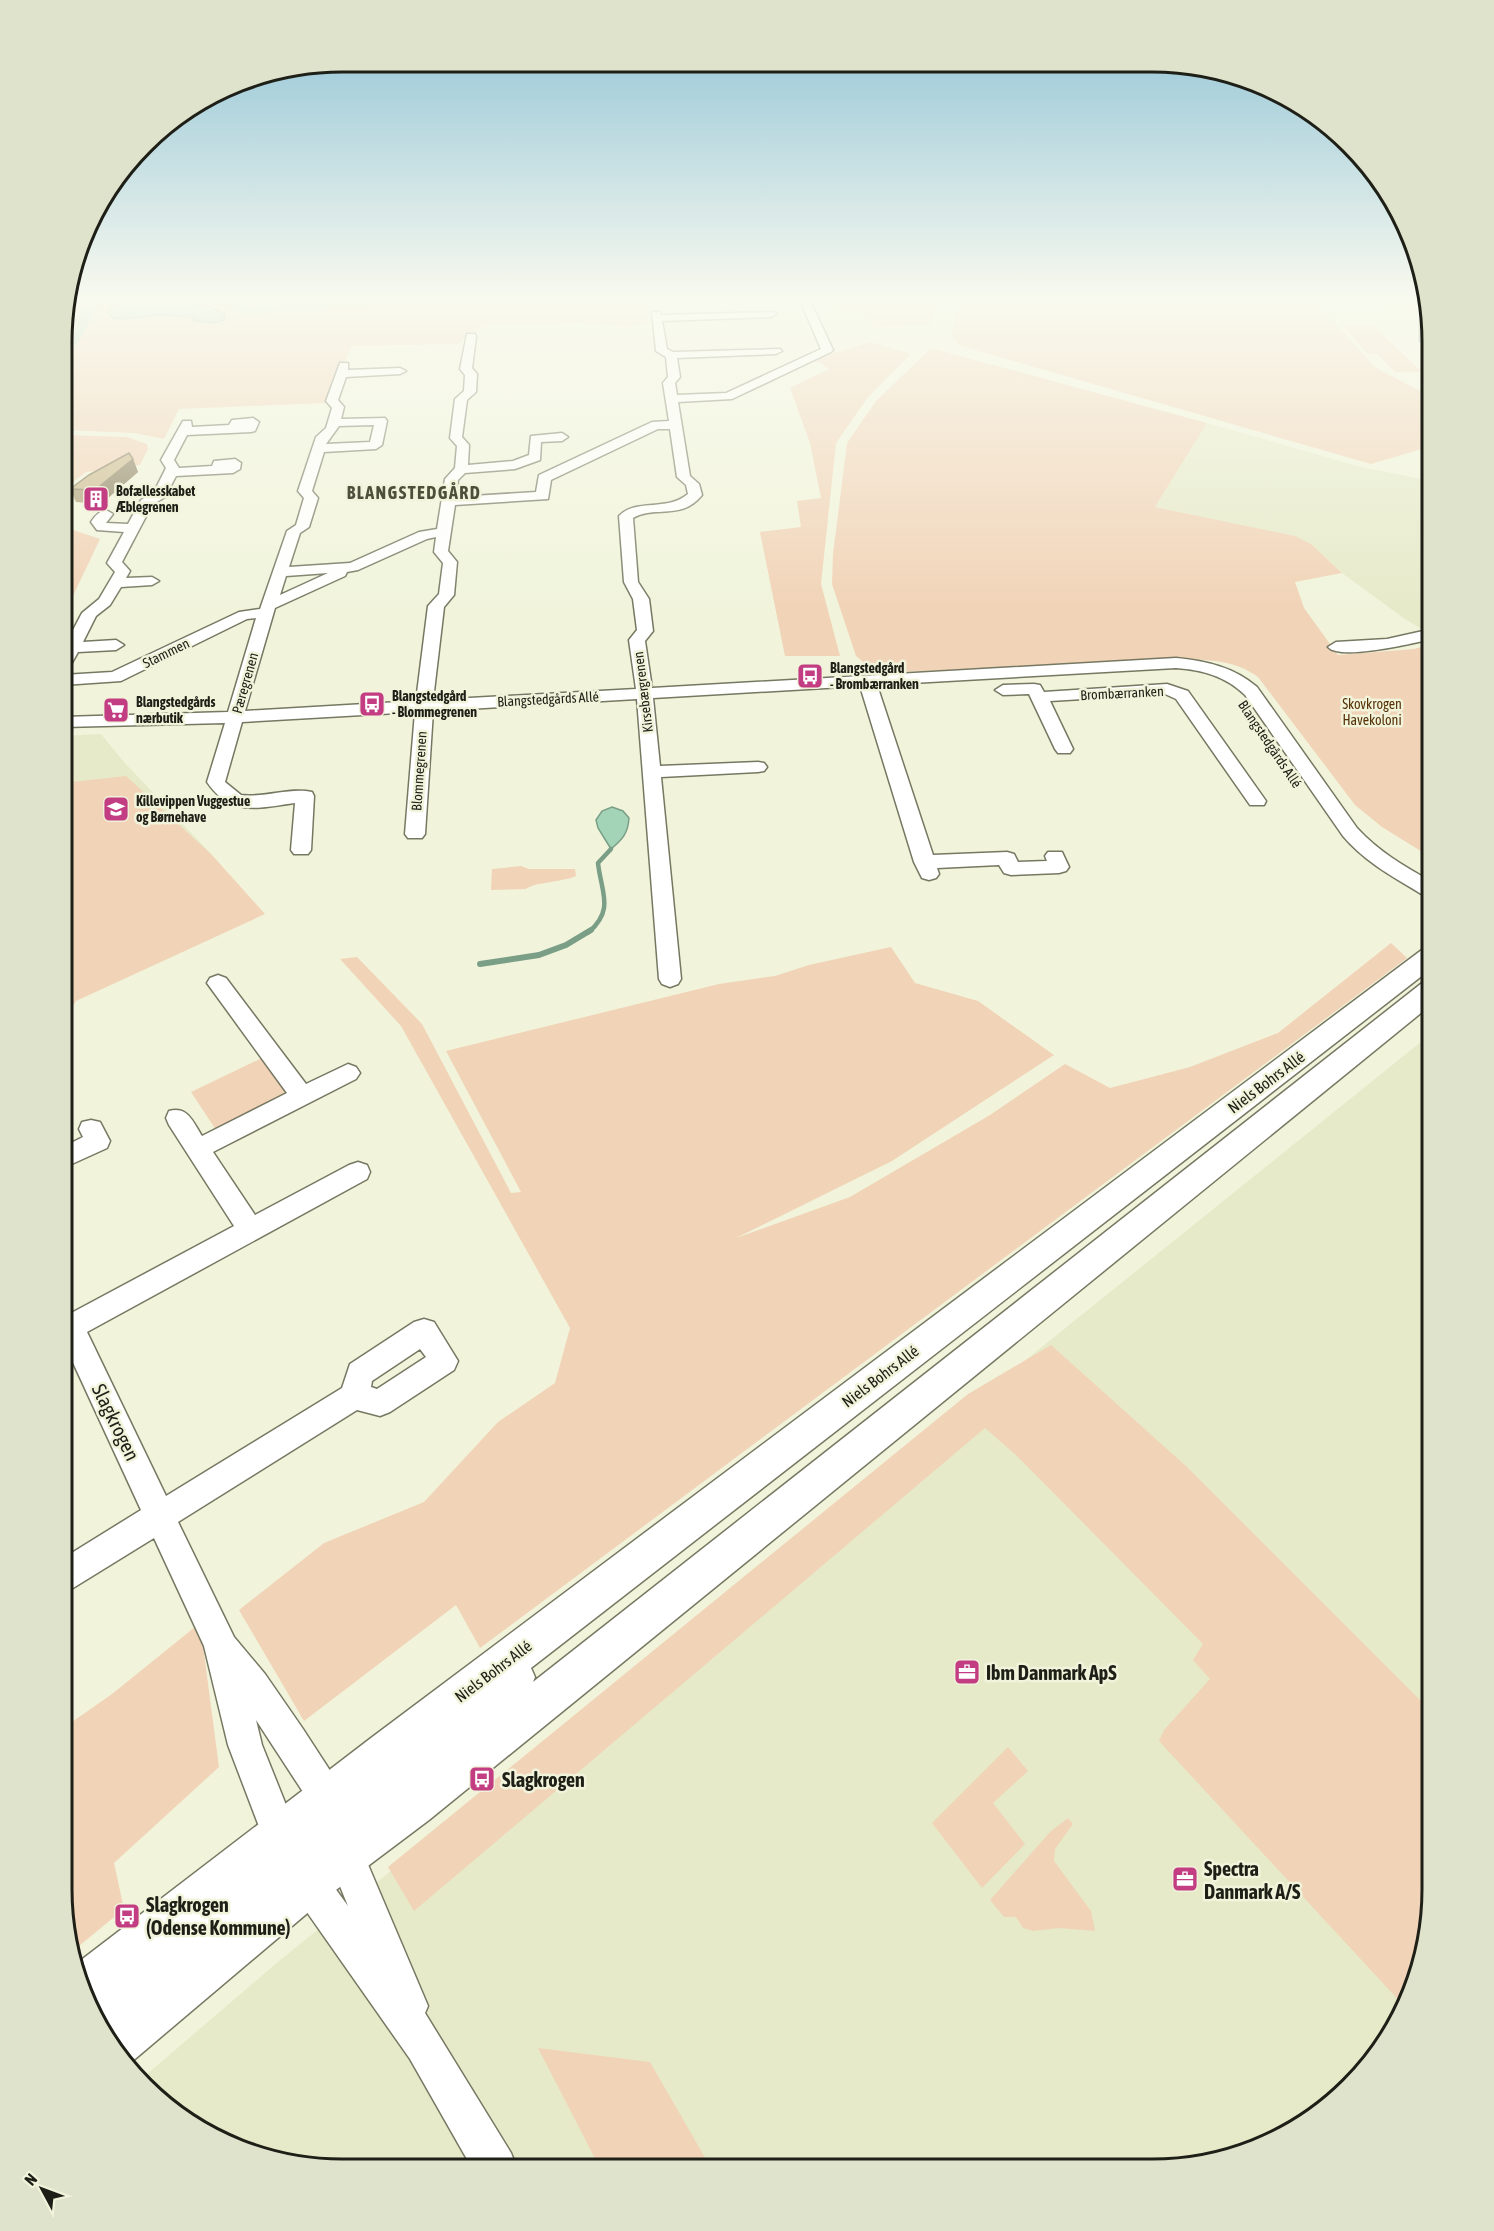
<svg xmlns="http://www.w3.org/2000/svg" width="1494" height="2231" viewBox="0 0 1494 2231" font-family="'Asap Condensed',sans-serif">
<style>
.built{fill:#e6eac9}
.green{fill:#f1d3b7}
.water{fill:#a3d4b8;stroke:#7b9e87;stroke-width:1.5}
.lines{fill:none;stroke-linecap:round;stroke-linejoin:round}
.stream-far1{stroke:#7b9e87;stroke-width:4.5}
.stream{stroke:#7b9e87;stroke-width:6}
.river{fill:#a3d4b8;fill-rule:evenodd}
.minor-casing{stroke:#767862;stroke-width:3}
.tertiary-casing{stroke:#767862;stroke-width:3}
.minor{fill:#fff;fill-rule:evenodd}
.tertiary{fill:#fff;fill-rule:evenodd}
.wall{fill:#af9f78}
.shaded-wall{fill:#8e8262}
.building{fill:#cbb98c;stroke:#8e8262;stroke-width:1.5}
.labels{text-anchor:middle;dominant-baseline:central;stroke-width:5;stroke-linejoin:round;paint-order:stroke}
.far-poi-label{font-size:14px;font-weight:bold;fill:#1e1f16;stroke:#f1f4db;text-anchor:start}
.far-street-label{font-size:14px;fill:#1e1f16;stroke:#f1f4db}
.far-park-label{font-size:14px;fill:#563207;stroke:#f1f4db}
.street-label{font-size:16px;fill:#1e1f16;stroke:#f1f4db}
.far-district-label{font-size:18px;font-weight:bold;letter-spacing:1.5px;fill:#4d4f3b;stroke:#f1f4db}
.near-street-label{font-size:20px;fill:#1e1f16;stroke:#f1f4db}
.near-poi-label{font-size:20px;font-weight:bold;fill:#1e1f16;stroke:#f1f4db;text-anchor:start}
.rim{fill:none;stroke:#1e1f16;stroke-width:3}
</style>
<rect width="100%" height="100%" fill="#f1f4db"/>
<path class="built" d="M1207,423L1361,467L1432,481V628L1425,631L1405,619L1342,573L1311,544L1295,536L1155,507Z
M101,734L124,762L212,855L63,857V736Z
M1432,1033V1908L1417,1979L1385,2045L1323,2111L1260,2148L1152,2169L306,2167L235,2148L172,2112L140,2080L279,1961Z"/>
<path class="green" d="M66,299H135L119,303L159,315L197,317L194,320L216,322V311L209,306L177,299H647L649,323L625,327L582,322L488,324L472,331L459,344L352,346L325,403L179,409L164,439L135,433L64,430V305Z
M782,299H937L929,325L875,327L867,316L823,303L784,304Z
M962,299H1314L1376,368L1432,397V446L1371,464L958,345L951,334Z
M1337,299H1424L1426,310L1385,307Z
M1344,326H1374L1422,372H1395L1377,354H1367Z
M870,342L911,354L868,397L836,443L821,584L840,656H785L760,532L801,527L797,501L821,498L810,443L790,388L829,369L814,359Z
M931,348L1207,423L1155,507L1295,536L1311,544L1342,573L1295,582L1304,608L1338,655L1414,649L1432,644V858L1382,827L1355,805L1258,677C1235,660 1210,660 1182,659L877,673L856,656L832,584L833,554L847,443L876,401Z
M64,435L127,437L147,444L148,449L140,465L86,472L64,489Z
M64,527L100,539L71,600H63Z
M126,776L212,855L265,914L76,1001L63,1022V783Z
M521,866L529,869H575L576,876C564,882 534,882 526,889L491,890L492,869Z
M1391,943L1407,958L480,1648L456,1605L304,1721L239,1610L324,1543L424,1502L498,1422L555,1383L570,1328L401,1026L340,959L357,957L422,1024L511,1193L521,1192L446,1051L719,984L775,976L809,965L891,947L915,983L978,1001L1054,1055L892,1161L736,1238L850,1197L990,1115L1065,1064L1110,1088L1190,1067L1278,1033Z
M262,1058L285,1090L283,1097L218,1133L191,1092Z
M1051,1345L1187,1467L1432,1712V1908L1417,1979L1404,2006L1159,1741L1164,1730L1210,1679L1193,1660L1203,1644L1016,1455L985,1428L414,1911L388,1867L968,1394Z
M1432,1609V1676L1425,1668L1424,1617Z
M200,1623L219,1767L114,1863L124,1909L74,1950L62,1889V1729L112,1694Z
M1008,1747L1028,1771L993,1803L1025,1844L982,1888L932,1823Z
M1068,1818L1073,1824L1055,1849L1054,1861L1091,1911L1095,1931L1059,1928L1033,1931L1023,1928L1016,1917H1004L990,1900L1050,1832Z
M538,2048L650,2062L711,2168H600Z"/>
<path class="water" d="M132,299H177L209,306L225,314L224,320C216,324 202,322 193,320L196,317L159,315L123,319L113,318L108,312L112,306Z
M612,807L623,811L629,818C628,833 623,839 611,849L598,828L596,820L602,811Z"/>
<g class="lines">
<path class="stream-far1" d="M589,932C615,909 601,892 598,863L611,849"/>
<path class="stream" d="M480,964L539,955L566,945L591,930"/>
<path class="river" d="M92,299H111C107,303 103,304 99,307C86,319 85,346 64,351V336C74,326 79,306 92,299Z
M216,299H239L244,304L326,299H399L391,304L248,314C233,314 232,305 219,302Z"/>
<defs>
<path id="minor" d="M807,302L812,305L833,350L831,352L732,399L678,402L690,476L699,484L702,495C681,521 656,505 633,518L638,582L649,599L653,631L645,641L652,688L1176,658C1206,661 1234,667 1257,687L1357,828C1379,852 1404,866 1432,882V897L1425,896C1395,878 1366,863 1343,836L1245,695C1225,676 1203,670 1176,668L877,685L933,855L1007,852L1014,854L1018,862L1047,861L1045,856L1048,852H1062L1069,867L1066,871L1059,873L1011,875L1004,873L999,865L937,868L939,874L936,878L929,880L922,878L914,862L860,686L653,698L660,766L758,762L764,763L767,767L764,771L758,772L661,777L681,979L678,984L670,987L662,984L659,979L637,699L433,711L425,834L422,838H408L405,834L415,712L242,722L225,782L241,795C264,798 291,787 312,792L314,796L311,850L308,854H294L291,850L295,803C258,808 231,817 207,782L225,723L63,727V717L228,712L256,618L247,619L121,681L63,685V675L112,672L239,612L260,609L287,531L296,525L304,498L298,491L316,437L326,428L332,408L326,401L340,363H348V370L400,368L406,371L400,374L346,377L338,400L344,407L341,419L385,418L387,421L382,445L376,449L324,452L312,491L318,498L309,527L300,533L289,567L350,563L419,532L437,529L445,479L455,468L457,446L450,438L455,399L464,391L465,375L460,369L467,334H475L476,336L472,368L477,374L476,392L467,400L462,437L469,445L468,465L513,461L529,455L531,436L562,433L568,437L562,441L541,442L540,460L515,469L465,473L458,480L456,497L536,492L539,475L652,422L669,421L663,383L668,377L666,357L656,351L652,312H660L661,315L775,312L776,314L771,317L662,321L667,349L673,352L780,349L782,351L776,354L677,358L680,377L675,383L677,395L726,393L821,349L802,305ZM374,425L370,442L326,444L339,426ZM658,429H670L677,477L686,485L688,494C667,512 636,498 619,516L624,582L633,599L637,630L629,640L636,689L433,700L444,607L454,595L457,562L448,551L455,505L548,499L551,480ZM436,537L434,552L443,563L439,594L428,606L416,701L245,711L275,608L345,576L347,572L358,570L427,539ZM328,573L280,595L286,576Z
M1427,316L1432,342V345L1420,341V319Z
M253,418L259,422L255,431L251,432L187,435L174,460L179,468L212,466L214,461L235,459L241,463L240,469L233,473L176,476L165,497L152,505L122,562L130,571L126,578L152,577L159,581L152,585L121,587L110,605L96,616L83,642L116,640L124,645L116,650L78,652L69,668L63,670V649L82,613L99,599L115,572L107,563L124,532L97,530L91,522C95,516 99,511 106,510L113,514L106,523L128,524L141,500L154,492L166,468L161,460L183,421H191L192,427L229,425L232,420Z
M1432,629V639C1414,643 1340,661 1328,647L1336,642L1387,639Z
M1034,684L1040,685L1044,692L1167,684L1188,691L1266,801L1264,805H1250L1176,699L1165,694L1050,701L1073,749L1070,753H1058L1055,749L1029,694L1003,695L995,690L1003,685Z
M218,975L226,978L306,1084L348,1064L356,1067L360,1073L356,1079L213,1152L255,1215L349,1165L358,1162L367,1165L370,1172L367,1179L87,1332L166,1496L342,1388L350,1364L414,1322L424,1319L434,1322L458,1361L454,1370L390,1412L380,1416L357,1410L178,1522L234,1637L265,1674L303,1729L340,1786L348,1808L343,1821L330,1826L317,1821L303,1792L256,1720L262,1745L302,1845L297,1858L284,1863L271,1858L228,1745L204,1646L154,1538L73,1588L62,1593V1559L141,1510L64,1343L62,1344V1318L234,1226L169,1125L166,1118L169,1111C188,1106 193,1122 202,1136L287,1093L207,983L210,978ZM420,1349L426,1357L377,1389L371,1387L372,1381Z
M91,1120L100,1122L110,1141L107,1148L63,1168V1147L83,1137L79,1129L82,1122Z
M342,1829L355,1834L428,2006L425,2013L511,2153L517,2168H472L410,2059L290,1888L285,1875L290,1862L303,1857L316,1862L348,1906L324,1847L329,1834Z"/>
<path id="tertiary" d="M1432,946V968L531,1668L535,1677L533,1682L1422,983L1432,980V1004L429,1820L324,1899L129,2064L125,2065L120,2060L83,1997L76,1964L371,1738L1423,949Z"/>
</defs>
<use href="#minor" class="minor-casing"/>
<use href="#tertiary" class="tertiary-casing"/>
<use href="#minor" class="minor"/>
<use href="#tertiary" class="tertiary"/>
</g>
<path class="wall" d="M133,459L138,472L101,504L76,502L70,489Z"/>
<path class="shaded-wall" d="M133,459L138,472L101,504L95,490Z"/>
<path class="building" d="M129,453L133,459L95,490L70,489L89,475Z"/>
<linearGradient id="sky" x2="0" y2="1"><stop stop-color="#8cc1d5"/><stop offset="0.49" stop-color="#f9faef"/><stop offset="1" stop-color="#f9faef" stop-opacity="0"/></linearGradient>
<rect width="1494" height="611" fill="url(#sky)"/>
<defs>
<symbol id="building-square" viewBox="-11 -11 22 22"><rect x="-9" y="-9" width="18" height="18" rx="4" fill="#c23d81" stroke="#f1f4db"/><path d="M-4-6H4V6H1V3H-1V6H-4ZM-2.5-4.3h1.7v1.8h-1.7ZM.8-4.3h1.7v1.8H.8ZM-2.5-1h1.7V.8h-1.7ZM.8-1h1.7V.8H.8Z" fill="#fff"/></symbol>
<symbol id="bus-square" viewBox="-11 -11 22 22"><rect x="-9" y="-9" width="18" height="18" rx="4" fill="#c23d81" stroke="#f1f4db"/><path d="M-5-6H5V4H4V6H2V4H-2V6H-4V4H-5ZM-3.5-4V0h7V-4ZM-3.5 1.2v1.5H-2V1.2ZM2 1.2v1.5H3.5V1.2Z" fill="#fff"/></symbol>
<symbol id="supermarket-square" viewBox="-11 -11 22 22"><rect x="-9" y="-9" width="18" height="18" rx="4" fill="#c23d81" stroke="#f1f4db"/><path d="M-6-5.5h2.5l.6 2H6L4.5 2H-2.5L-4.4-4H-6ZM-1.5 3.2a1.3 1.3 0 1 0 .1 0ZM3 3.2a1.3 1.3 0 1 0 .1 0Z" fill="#fff"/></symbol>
<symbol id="school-square" viewBox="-11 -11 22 22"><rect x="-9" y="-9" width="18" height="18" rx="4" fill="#c23d81" stroke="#f1f4db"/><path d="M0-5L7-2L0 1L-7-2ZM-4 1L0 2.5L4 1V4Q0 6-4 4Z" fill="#fff"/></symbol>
<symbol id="office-square" viewBox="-11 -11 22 22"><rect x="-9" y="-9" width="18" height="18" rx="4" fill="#c23d81" stroke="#f1f4db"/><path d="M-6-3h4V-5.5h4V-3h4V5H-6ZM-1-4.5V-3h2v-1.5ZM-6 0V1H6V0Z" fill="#fff"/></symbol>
</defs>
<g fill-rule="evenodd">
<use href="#building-square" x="81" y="484" width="30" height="30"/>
<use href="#bus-square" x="795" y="661" width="30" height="30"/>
<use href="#bus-square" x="357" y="689" width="30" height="30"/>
<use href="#supermarket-square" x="101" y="695" width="30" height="30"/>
<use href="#school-square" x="101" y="794" width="30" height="30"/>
<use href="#office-square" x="952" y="1657" width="30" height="30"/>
<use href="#bus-square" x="467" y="1764" width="30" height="30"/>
<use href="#office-square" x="1170" y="1864" width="30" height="30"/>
<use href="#bus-square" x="112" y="1901" width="30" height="30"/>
</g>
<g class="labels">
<g class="far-poi-label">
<text x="116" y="491">Bofællesskabet<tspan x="116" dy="16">Æblegrenen</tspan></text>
<text x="830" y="668">Blangstedgård<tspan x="830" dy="16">- Brombærranken</tspan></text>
<text x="392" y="696">Blangstedgård<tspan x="392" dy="16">- Blommegrenen</tspan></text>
<text x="136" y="702">Blangstedgårds<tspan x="136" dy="16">nærbutik</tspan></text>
<text x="136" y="801">Killevippen Vuggestue<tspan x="136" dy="16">og Børnehave</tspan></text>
</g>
<g class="far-street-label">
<text transform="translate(166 653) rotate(-26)">Stammen</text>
<text transform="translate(245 683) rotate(-74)">Pæregrenen</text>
<text transform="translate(643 692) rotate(-97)">Kirsebærgrenen</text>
<text transform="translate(1122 693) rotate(-3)">Brombærranken</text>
<text transform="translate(548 699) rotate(-3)">Blangstedgårds Allé</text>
<text transform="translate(1270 744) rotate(56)">Blangstedgårds Allé</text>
<text transform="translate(419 771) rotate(-86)">Blommegrenen</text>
</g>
<g class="far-park-label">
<text x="1372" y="704">Skovkrogen<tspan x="1372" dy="16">Havekoloni</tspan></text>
</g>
<g class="street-label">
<text transform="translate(1266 1082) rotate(-37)">Niels Bohrs Allé</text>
<text transform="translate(880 1376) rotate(-37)">Niels Bohrs Allé</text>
<text transform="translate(493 1671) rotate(-37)">Niels Bohrs Allé</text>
</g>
<g class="far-district-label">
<text x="414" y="492">BLANGSTEDGÅRD</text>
</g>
<g class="near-street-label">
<text transform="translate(116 1422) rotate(64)">Slagkrogen</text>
</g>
<g class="near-poi-label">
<text x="986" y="1672">Ibm Danmark ApS</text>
<text x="502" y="1779">Slagkrogen</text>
<text x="1204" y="1868">Spectra<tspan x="1204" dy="23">Danmark A/S</tspan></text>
<text x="146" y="1904">Slagkrogen<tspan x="146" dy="23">(Odense Kommune)</tspan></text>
</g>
</g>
<path d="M0 0H1494V2231H0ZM342 72H1152A270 270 0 0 1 1422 342V1889A270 270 0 0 1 1152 2159H342A270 270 0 0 1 72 1889V342A270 270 0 0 1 342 72Z" fill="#e0e3cb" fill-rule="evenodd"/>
<path class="rim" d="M342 72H1152A270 270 0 0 1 1422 342V1889A270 270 0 0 1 1152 2159H342A270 270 0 0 1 72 1889V342A270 270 0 0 1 342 72Z"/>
<g transform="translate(42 2189) rotate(311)" stroke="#f1f4db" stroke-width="4.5" paint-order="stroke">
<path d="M0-4.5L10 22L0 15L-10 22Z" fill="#1e1f16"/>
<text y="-9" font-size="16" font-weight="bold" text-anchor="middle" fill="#1e1f16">N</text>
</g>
</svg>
